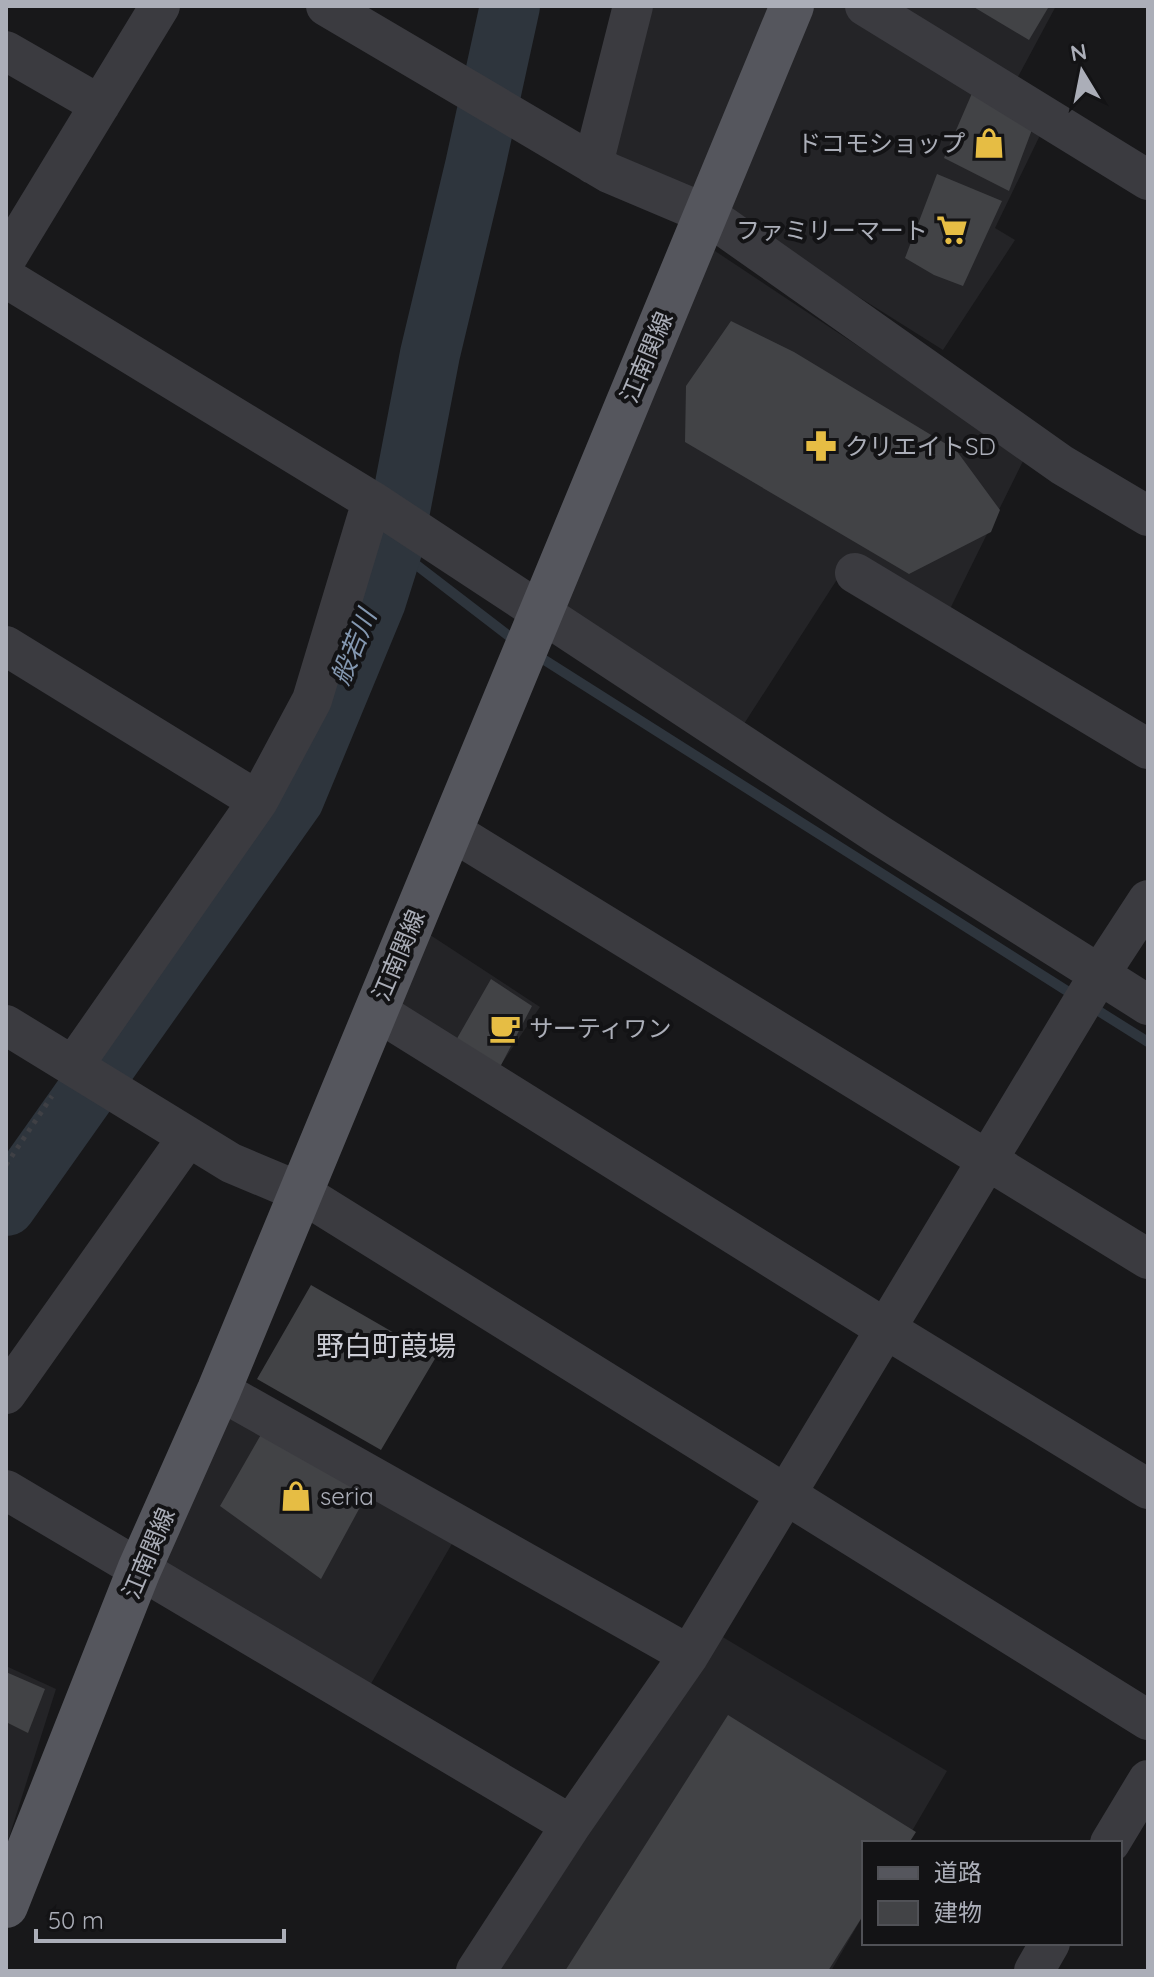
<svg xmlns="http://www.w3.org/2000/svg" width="1154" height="1977" viewBox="0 0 1154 1977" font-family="Quicksand,'Noto Sans JP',sans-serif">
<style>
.built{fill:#242427}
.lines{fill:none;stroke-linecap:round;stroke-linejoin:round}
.stream{stroke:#2e353d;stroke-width:10}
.river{stroke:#2e353d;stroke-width:60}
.building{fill:#424346}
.path{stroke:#3f4045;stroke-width:5;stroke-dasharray:4 6;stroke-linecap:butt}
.minor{stroke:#3b3b40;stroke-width:40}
.major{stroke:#55565d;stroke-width:44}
.labels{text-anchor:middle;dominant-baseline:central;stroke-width:8;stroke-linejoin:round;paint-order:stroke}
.poi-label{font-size:24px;fill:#abaeb8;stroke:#131315;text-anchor:start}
.street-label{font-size:24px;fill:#abaeb8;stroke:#131315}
.water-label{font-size:26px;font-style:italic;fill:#8498b1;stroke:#131315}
.quarter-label{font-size:28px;fill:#cccdd5;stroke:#131315}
</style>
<rect width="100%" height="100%" fill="#18181a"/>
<path class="built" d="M643,6H778L699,199L605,160Z
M810,6H843L1045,125L995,228L1015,240L943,350L719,209Z
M881,6H1056L1012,88Z
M712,249L1025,457L948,613L847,564L742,727L552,608Z
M418,927L540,1007L494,1075L386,1006Z
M222,1401L457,1535L365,1694L149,1568Z
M721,1636L947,1771L905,1843H864V1914L831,1971H496Z
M6,1666L56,1689L6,1847Z"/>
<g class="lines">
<path class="stream" d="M393,547L518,643
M535,654L1075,996
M1089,1005L1148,1042"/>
<path class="river" d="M6,1206L294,799L376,601L393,547L430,354L475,166L510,6"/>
</g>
<path class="building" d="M972,6H1045L1048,8L1029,40Z
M973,91L1033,127L1009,191L944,158Z
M937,174L1002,201L963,286L934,275L905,258Z
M731,321L794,352L956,450L1000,510L991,532L909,574L685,442L686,386Z
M491,979L532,1006L500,1067L455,1042Z
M311,1285L436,1357L381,1450L257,1379Z
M267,1424L371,1487L321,1579L220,1506Z
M6,1672L45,1689L28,1733L6,1722Z
M728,1715L916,1832L909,1843H864V1914L828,1971H565Z"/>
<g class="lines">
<path class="path" d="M6,1165L52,1096"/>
<path class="minor" d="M326,6L609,173L706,214L1062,465L1148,516
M865,6L1148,180
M6,51L100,105
M593,164L633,6
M6,259L160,6
M6,278L372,501L879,835L1148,1005
M855,573L1148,749
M6,646L258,801
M450,830L1148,1259
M375,1010L886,1329L1148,1489
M6,1025L231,1163L300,1192L1148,1720
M73,1066L258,801L312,700L372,501
M219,1390L689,1655
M6,1394L188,1137
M6,1490L571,1825
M1110,1843L1148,1780
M476,1971L571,1825L689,1655L1099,975L1148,900
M1034,1971L1050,1943"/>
<path class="major" d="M6,1906L139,1570L219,1390L792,6"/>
</g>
<defs>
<symbol id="shop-bare" viewBox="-9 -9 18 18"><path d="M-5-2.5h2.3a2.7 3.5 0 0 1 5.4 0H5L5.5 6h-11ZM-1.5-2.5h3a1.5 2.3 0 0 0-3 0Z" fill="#e6bd44" stroke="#131315" stroke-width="2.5" paint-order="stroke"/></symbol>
<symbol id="supermarket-bare" viewBox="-9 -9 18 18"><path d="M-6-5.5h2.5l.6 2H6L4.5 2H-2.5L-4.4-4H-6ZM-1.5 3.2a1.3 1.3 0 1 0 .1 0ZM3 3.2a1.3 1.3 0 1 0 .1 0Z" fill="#e6bd44" stroke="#131315" stroke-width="2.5" paint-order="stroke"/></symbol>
<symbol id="pharmacy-bare" viewBox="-9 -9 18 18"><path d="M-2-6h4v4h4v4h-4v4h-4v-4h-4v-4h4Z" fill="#e6bd44" stroke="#131315" stroke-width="2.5" paint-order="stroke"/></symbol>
<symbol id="cafe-bare" viewBox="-9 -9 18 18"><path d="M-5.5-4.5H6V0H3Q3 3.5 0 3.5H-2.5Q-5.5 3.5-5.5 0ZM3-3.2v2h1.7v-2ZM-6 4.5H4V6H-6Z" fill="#e6bd44" stroke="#131315" stroke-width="2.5" paint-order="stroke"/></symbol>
</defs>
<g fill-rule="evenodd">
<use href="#shop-bare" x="967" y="121" width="44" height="44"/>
<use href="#supermarket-bare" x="930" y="208" width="44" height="44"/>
<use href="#pharmacy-bare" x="799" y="424" width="44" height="44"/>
<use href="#cafe-bare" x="483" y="1006" width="44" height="44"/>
<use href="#shop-bare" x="274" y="1474" width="44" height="44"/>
</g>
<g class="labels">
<g class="poi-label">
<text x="965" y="143" text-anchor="end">ドコモショップ</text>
<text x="928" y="230" text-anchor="end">ファミリーマート</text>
<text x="845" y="446">クリエイトSD</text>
<text x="529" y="1028">サーティワン</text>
<text x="320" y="1496">seria</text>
</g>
<g class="street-label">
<text transform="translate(646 357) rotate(-67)">江南関線</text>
<text transform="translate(398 955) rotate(-67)">江南関線</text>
<text transform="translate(148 1553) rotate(-67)">江南関線</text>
</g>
<g class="water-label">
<text transform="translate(353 647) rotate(-68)">般若川</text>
</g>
<g class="quarter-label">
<text x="386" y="1345">野白町葭場</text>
</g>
</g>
<rect width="1154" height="1977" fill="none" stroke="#abaeb8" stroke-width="16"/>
<rect x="862" y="1841" width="260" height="104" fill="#131315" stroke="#505156" stroke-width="2"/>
<rect x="878" y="1867" width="40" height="12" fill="#55565d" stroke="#505156" stroke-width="2"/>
<text x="934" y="1881" font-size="24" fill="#abaeb8">道路</text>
<rect x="878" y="1901" width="40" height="24" fill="#424346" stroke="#505156" stroke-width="2"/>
<text x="934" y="1921" font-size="24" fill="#abaeb8">建物</text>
<g transform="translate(1082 72) rotate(350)" stroke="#131315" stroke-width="6" paint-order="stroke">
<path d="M0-6L14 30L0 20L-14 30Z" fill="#abaeb8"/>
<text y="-12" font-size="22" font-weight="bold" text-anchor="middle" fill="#abaeb8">N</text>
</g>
<path d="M36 1929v12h248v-12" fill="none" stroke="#abaeb8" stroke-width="4"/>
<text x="48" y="1929" font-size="24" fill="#abaeb8" stroke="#131315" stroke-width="6" paint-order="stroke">50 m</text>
</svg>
